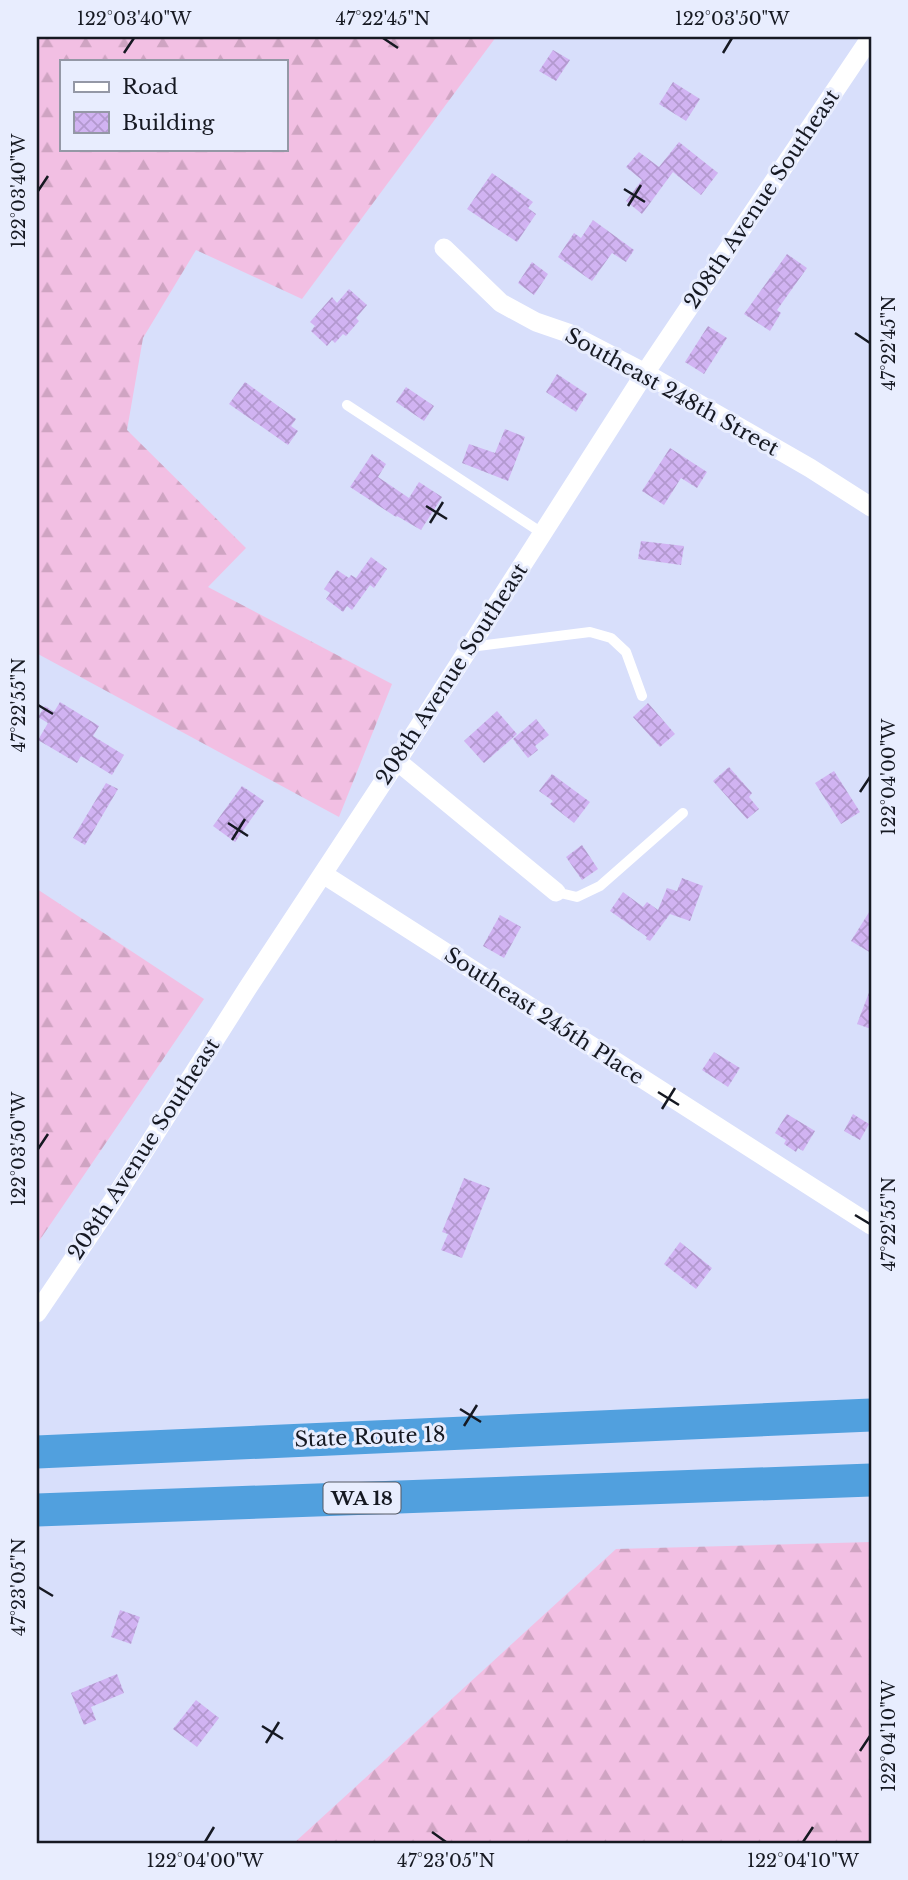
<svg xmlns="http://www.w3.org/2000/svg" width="908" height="1880" viewBox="0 0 908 1880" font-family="'Libre Baskerville',serif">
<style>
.forest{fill:url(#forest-firs);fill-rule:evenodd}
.building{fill:url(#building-cross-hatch)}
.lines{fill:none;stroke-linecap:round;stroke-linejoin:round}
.service{stroke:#fff;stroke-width:10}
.minor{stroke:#fff;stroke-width:19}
.motorway{stroke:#51a0de;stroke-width:33}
.ticks{fill:none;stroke:#161922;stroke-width:2.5}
.labels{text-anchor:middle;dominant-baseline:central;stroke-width:6;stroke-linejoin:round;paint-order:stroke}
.shield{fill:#e8edfe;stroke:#555964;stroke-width:2}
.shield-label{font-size:19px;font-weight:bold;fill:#161922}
.street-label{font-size:21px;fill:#161922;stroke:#e8edfe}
.neatline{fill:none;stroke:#161922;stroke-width:2.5}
.ticks-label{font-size:18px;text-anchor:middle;fill:#161922}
</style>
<defs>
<pattern id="forest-firs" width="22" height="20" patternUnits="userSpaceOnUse" patternTransform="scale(1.75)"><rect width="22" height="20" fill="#f2bfe3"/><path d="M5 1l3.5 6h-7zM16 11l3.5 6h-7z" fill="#cfa4c2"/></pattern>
<pattern id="building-cross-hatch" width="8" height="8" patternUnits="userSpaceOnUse" patternTransform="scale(1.75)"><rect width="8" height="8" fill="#d1b3f2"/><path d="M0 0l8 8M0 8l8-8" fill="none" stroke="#b399cf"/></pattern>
</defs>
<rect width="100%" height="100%" fill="#d8dffb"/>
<path class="forest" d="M37,37H496L302,299L196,250L143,338L127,430L246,548L208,587L392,684L339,817L38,654L37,655ZM61,61H285V149H61Z
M37,889L204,999L37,1244Z
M871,1542V1843H294L616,1549Z"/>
<path class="building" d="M553,50L570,60L556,81L539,71Z
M673,82L700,99L686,121L659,104Z
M679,142L718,173L701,195L673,172L642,214L626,201L642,180L626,167L639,152L659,167Z
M492,173L533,202L528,208L536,214L517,242L467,209Z
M593,220L634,250L626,262L612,253L592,281L558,257L574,233L581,238Z
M787,254L807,268L777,310L781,313L770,331L744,314Z
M532,262L548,274L534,295L518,283Z
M349,289L367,305L356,318L359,321L346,336L343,334L335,343L332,340L327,346L311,331L315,326L310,322L332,297L337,303Z
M708,326L727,338L704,374L685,362Z
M557,374L587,394L576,412L546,392Z
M245,382L296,419L291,426L298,431L288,445L229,404Z
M406,387L434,406L424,421L396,402Z
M505,429L525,437L508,481L462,463L469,444L495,453Z
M670,448L707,472L697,488L681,478L664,505L642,491Z
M372,454L386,464L378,477L409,498L419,482L442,497L421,530L397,516L396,517L350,487Z
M641,541L684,546L681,565L638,559Z
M371,557L387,569L374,588L370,585L352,610L347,606L343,612L326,599L330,593L324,589L337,570L349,578L351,575L356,578Z
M60,702L99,726L93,736L124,755L112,775L81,756L77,763L38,740L48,723L38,717L45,706L54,712Z
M648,703L675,734L660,747L633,717Z
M497,711L517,734L484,763L464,741Z
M536,719L549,735L535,746L538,750L528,758L513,739Z
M729,767L752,793L749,797L759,809L747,819L713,781Z
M834,771L860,812L841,824L815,783Z
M552,774L590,802L574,823L550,804L553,801L539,791Z
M106,783L118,789L85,845L73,838Z
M242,786L264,801L235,842L213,826Z
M582,845L598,869L582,880L566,857Z
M682,878L703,886L690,921L670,914L650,941L646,939L647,937L610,911L623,892L643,907L647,902L658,910L667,888L677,891Z
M871,909V953L851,941Z
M500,915L521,927L504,958L483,946Z
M870,990H871V1029L857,1024Z
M714,1052L740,1068L728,1087L702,1070Z
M787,1114L815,1131L803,1151L798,1148L796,1152L784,1144L786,1140L775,1133Z
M853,1114L869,1124L860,1140L844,1131Z
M464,1178L490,1188L462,1258L441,1250L448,1234L442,1232Z
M680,1242L712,1268L696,1289L664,1264Z
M120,1610L140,1617L131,1644L111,1637Z
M117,1674L124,1693L91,1707L96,1720L84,1725L71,1693Z
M196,1700L219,1718L197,1747L173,1729Z"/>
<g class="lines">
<path class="service" d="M347,405L542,533
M470,647L590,632L611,638L626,652L642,696
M556,892L577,897L600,886L683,813"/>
<path class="minor" d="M444,248L501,303L536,322L568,333L645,373L810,468L871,507
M397,761L556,892
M323,874L871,1225
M37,1313L112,1202L247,989L397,761L645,373L871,37"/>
<path class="motorway" d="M37,1452L871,1415
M37,1510L871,1480"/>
</g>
<path class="ticks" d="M383,38L398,48M124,53L134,38M723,53L732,38M624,189L645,202M38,191L48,176M628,206L641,185M855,333L870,343M426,506L447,519M430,523L443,502M38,705L53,714M860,792L870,777M228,823L248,836M232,840L245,819M658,1092L679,1105M662,1109L675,1088M38,1149L48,1134M855,1215L870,1224M460,1409L481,1422M464,1426L477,1405M38,1587L53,1596M262,1726L283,1739M266,1743L279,1722M860,1751L870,1736M432,1832L446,1842M205,1842L214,1827M803,1842L813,1827"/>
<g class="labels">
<rect class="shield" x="323.5" y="1482.5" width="77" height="31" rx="5"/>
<g class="shield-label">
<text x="362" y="1498">WA 18</text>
</g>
<g class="street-label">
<text transform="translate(762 199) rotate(-56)">208th Avenue Southeast</text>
<text transform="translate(672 392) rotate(29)">Southeast 248th Street</text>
<text transform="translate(452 674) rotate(-57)">208th Avenue Southeast</text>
<text transform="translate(544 1016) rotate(33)">Southeast 245th Place</text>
<text transform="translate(144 1149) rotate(-57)">208th Avenue Southeast</text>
<text transform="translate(370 1437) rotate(-2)">State Route 18</text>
</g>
</g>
<rect width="908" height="1880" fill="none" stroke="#e8edfe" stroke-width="77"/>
<rect x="60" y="60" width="228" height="91" fill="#e8edfe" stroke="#9498a6" stroke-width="2"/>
<rect x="74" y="82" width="35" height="10" fill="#ffffff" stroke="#9498a6" stroke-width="2"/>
<text x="122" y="94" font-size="21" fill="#161922">Road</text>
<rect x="74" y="112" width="35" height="21" fill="url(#building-cross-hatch)" stroke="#9498a6" stroke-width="2"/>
<text x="122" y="130" font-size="21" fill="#161922">Building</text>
<rect x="38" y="38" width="832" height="1804" class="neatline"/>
<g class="ticks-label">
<text x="134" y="25">122°03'40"W</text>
<text x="383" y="25">47°22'45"N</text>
<text x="732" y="25">122°03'50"W</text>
<text transform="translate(19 191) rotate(-90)" y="6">122°03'40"W</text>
<text transform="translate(889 343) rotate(-90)" y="6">47°22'45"N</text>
<text transform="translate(19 705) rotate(-90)" y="6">47°22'55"N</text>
<text transform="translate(889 777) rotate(-90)" y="6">122°04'00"W</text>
<text transform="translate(19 1149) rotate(-90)" y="6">122°03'50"W</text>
<text transform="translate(889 1224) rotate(-90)" y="6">47°22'55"N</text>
<text transform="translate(19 1587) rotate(-90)" y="6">47°23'05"N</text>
<text transform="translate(889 1736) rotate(-90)" y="6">122°04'10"W</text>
<text x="205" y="1867">122°04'00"W</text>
<text x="446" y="1867">47°23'05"N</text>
<text x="803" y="1867">122°04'10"W</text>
</g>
</svg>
